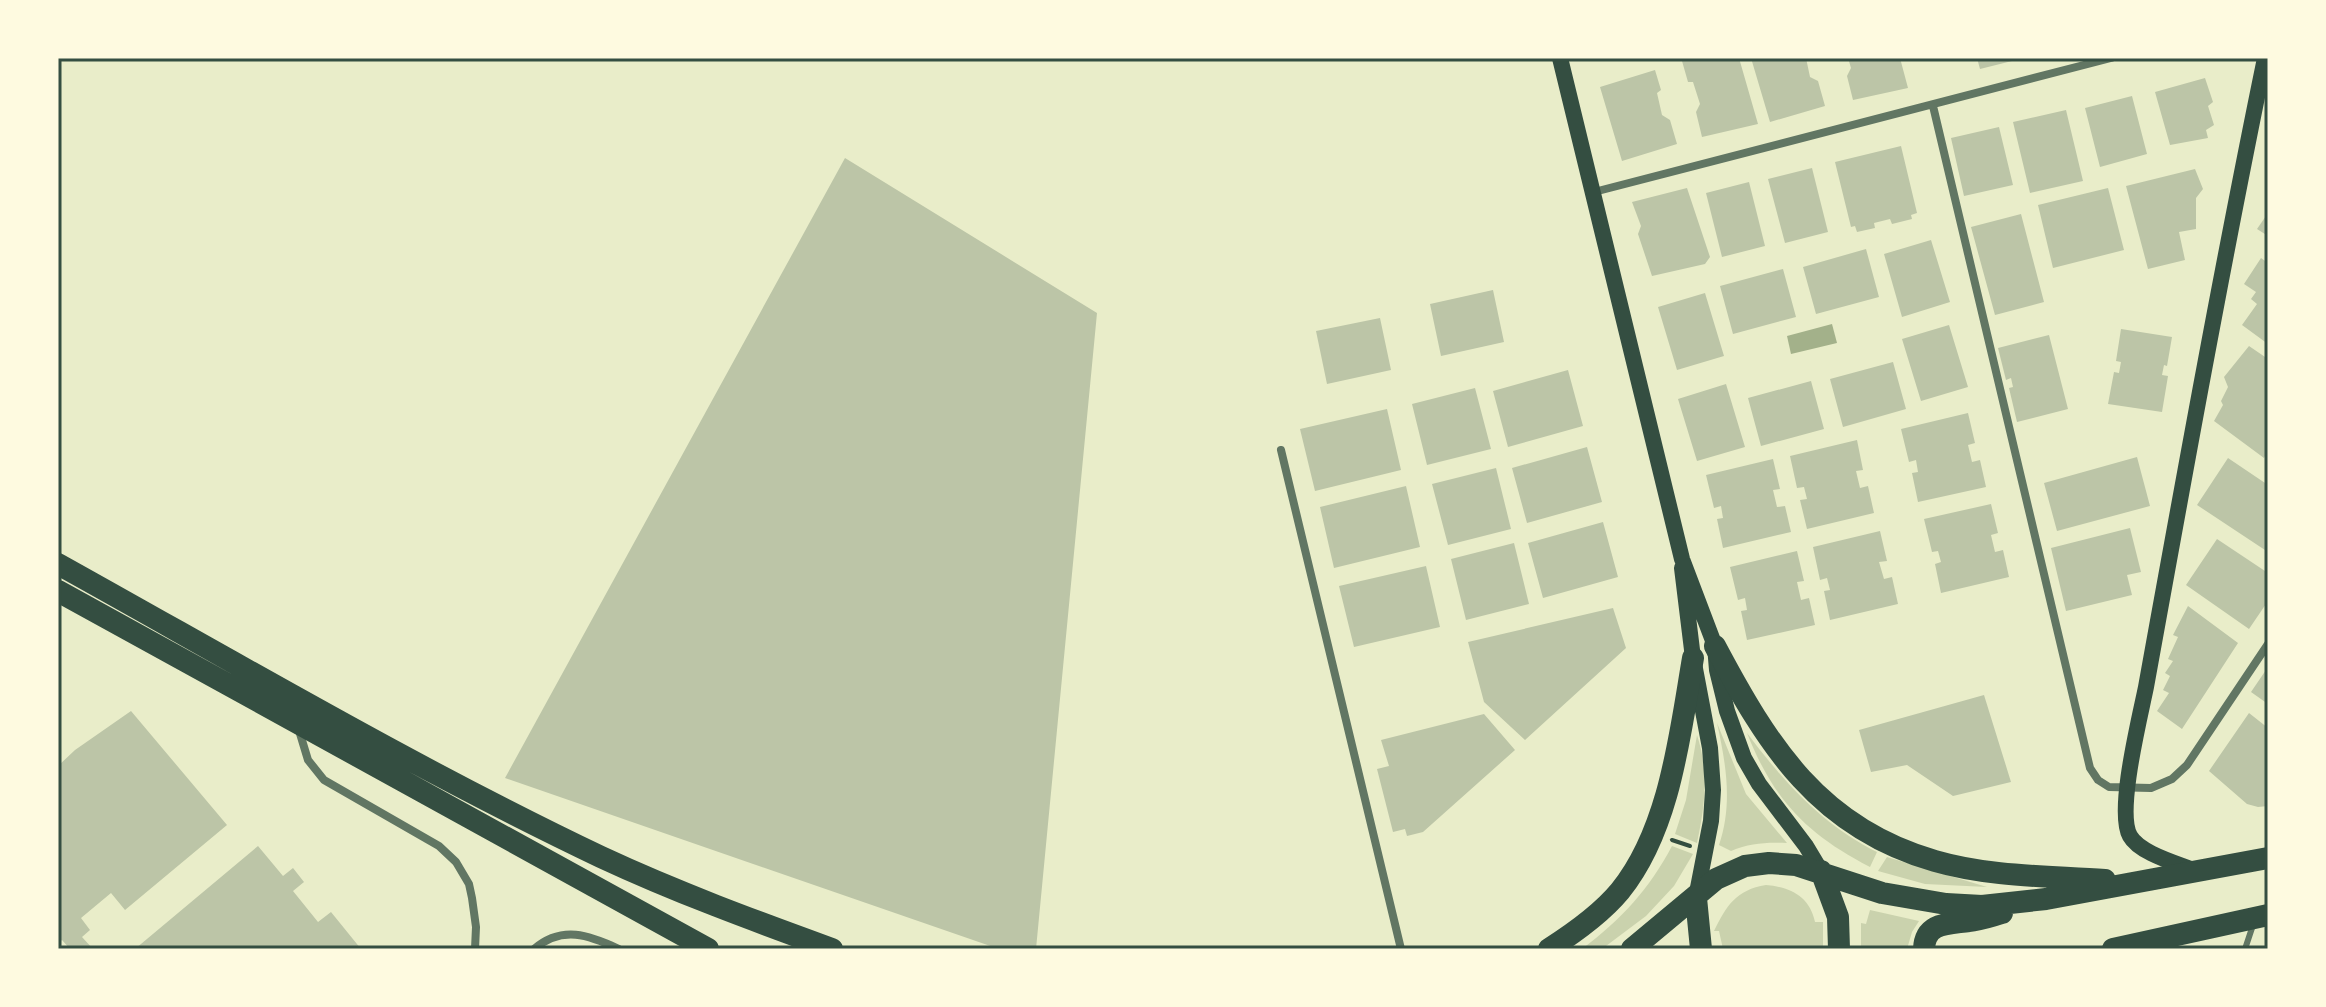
<svg xmlns="http://www.w3.org/2000/svg" width="2326" height="1007" viewBox="0 0 2326 1007" font-family="Signika,sans-serif">
<style>
.green{fill:#cad2ad}
.water{fill:#a3b18a}
.building{fill:#bcc5a7}
.lines{fill:none;stroke-linecap:round;stroke-linejoin:round}
.path{stroke:#344e41;stroke-width:4}
.service{stroke:#617663;stroke-width:6}
.minor{stroke:#617663;stroke-width:8}
.secondary{stroke:#344e41;stroke-width:16}
.trunk{stroke:#344e41;stroke-width:22}
.neatline{fill:none;stroke:#344e41;stroke-width:3}
</style>
<rect width="100%" height="100%" fill="#e9edc9"/>
<path class="green" d="M1717,723L1746,794L1787,843C1767,842 1750,843 1731,851L1719,845C1733,804 1726,764 1717,723Z
M1747,733C1783,781 1822,825 1877,852L1870,867C1806,834 1773,799 1747,733Z
M1697,735C1709,772 1705,806 1697,843L1675,834L1686,800Z
M1672,846L1693,854L1674,886L1646,916L1602,949H1582C1621,920 1650,888 1672,846Z
M1887,857L1987,887L1925,884L1878,871Z
M1766,885C1791,887 1810,897 1815,922H1823V949H1723L1719,931H1714C1727,905 1736,890 1766,885Z
M1870,910L1919,921L1912,932L1907,949H1861V923L1866,924Z"/>
<path class="water" d="M1832,324L1837,343L1791,354L1787,336Z"/>
<path class="building" d="M1697,58H1739L1758,124L1702,137L1696,112L1700,104L1693,82H1688L1682,61Z
M1751,58H1806L1810,77L1818,81L1825,106L1770,122Z
M1848,58H1900L1908,88L1853,100L1847,76L1851,68Z
M1977,58H2020V59L1980,69Z
M1655,70L1661,90L1657,93L1662,115L1670,120L1677,144L1622,161L1600,87Z
M2205,78L2213,102L2208,106L2214,125L2206,130L2208,138L2170,145L2155,92Z
M2132,96L2147,154L2100,167L2085,108Z
M2066,110L2083,181L2030,193L2013,122Z
M1999,127L2013,185L1964,196L1951,138Z
M1901,146L1917,213L1911,215L1912,219L1892,224L1890,219L1874,223L1875,228L1857,232L1855,226L1851,227L1835,162Z
M845,158L1097,313L1036,949H999L505,778Z
M1812,168L1828,232L1785,243L1768,179Z
M2195,169L2203,189L2196,198V229L2179,232L2185,260L2148,269L2126,186Z
M1749,182L1765,246L1722,257L1706,193Z
M1687,188L1710,257L1705,264L1652,276L1638,234L1641,226L1632,202Z
M2108,188L2124,250L2053,268L2038,205Z
M2268,213V236L2257,229Z
M2021,214L2044,302L1995,315L1971,227Z
M1931,240L1950,302L1902,317L1884,254Z
M1866,249L1879,297L1816,314L1803,267Z
M2261,258L2268,263V344L2242,325L2257,304L2251,299L2256,292L2244,284Z
M1783,269L1796,317L1733,334L1720,286Z
M1493,290L1504,342L1441,356L1430,304Z
M1705,293L1724,356L1677,370L1658,307Z
M1380,318L1391,370L1327,384L1316,331Z
M1949,325L1968,387L1921,401L1902,339Z
M2121,329L2172,337L2167,366L2164,365L2162,375L2168,376L2162,412L2108,404L2114,372L2119,373L2121,362L2116,361Z
M2049,335L2068,409L2017,422L2009,388L2013,387L2011,378L2006,380L1998,348Z
M2249,346L2268,359V450L2264,458L2214,421L2223,405L2221,401L2228,387L2224,377Z
M1893,362L1906,409L1843,427L1830,379Z
M1568,370L1583,426L1508,447L1493,391Z
M1811,381L1824,429L1761,446L1748,398Z
M1726,384L1745,447L1697,461L1678,399Z
M1475,388L1491,449L1427,465L1412,404Z
M1387,409L1401,470L1315,491L1300,429Z
M1968,413L1975,443L1968,445L1972,462L1980,460L1986,487L1918,502L1912,473L1918,472L1916,460L1909,462L1901,429Z
M1857,440L1863,470L1856,471L1860,488L1868,486L1874,513L1807,529L1800,500L1807,499L1804,487L1797,488L1790,456Z
M1587,447L1602,502L1527,523L1512,468Z
M2137,457L2150,506L2057,531L2044,483Z
M2228,458L2268,485V552L2197,505Z
M1773,459L1780,489L1773,490L1777,507L1785,506L1791,532L1723,548L1717,519L1723,518L1721,506L1714,508L1706,475Z
M1496,468L1511,529L1448,545L1432,484Z
M1406,486L1420,547L1334,568L1320,507Z
M1991,504L1998,533L1991,535L1995,552L2003,550L2009,577L1941,593L1935,564L1941,562L1938,551L1932,552L1924,519Z
M1603,522L1618,577L1543,598L1528,543Z
M2130,528L2141,572L2127,575L2132,595L2066,611L2051,548Z
M1880,531L1887,561L1879,562L1884,579L1892,577L1898,604L1830,620L1824,591L1830,590L1827,578L1820,580L1813,547Z
M2217,539L2268,573V601L2249,629L2186,585Z
M1514,543L1529,604L1466,620L1451,559Z
M1797,551L1804,581L1797,582L1801,600L1809,598L1815,625L1747,640L1741,611L1747,610L1745,598L1738,600L1730,567Z
M1426,566L1440,627L1354,647L1339,586Z
M2188,606L2238,643L2182,729L2157,711L2169,693L2163,690L2170,676L2165,673L2173,661L2168,659L2178,637L2173,635Z
M1613,608L1626,648L1525,740L1484,702L1468,642Z
M2268,667V704L2251,692Z
M1984,695L2011,782L1953,796L1907,765L1871,772L1859,730Z
M131,711L227,825L125,910L111,893L81,918L90,930L82,937L93,949H70L62,940L58,943V766L75,750Z
M2249,713L2268,728V806L2258,807L2247,804L2209,771Z
M1484,714L1515,750L1423,832L1407,836L1405,829L1393,832L1377,769L1389,766L1381,740Z
M258,846L283,876L293,868L304,882L293,891L318,922L331,912L361,949H135Z"/>
<g class="lines">
<path class="path" d="M1672,840L1690,846"/>
<path class="service" d="M2245,949L2254,922"/>
<path class="minor" d="M1933,106L2090,768L2098,780L2109,787L2151,788L2172,779L2187,765L2268,644
M1594,192L2111,58
M1281,450L1401,949
M298,727L308,760L324,780L439,846L456,862L469,884L472,898L476,927L475,949
M534,949C562,925 589,935 619,949"/>
<path class="secondary" d="M1560,58L1682,559L1715,646L1717,670L1727,711L1744,758L1759,784L1806,846L1821,871
M1682,568L1693,658L1710,748L1713,790L1711,821L1696,898
M2198,872C2180,864 2140,854 2130,836C2116,812 2140,717 2146,687C2184,477 2222,267 2265,58"/>
<path class="trunk" d="M58,564C238,664 416,769 601,857C676,892 755,921 832,949
M58,591L708,949
M1715,646C1768,746 1819,828 1935,861C1990,877 2049,876 2105,880
M1821,871L1838,917L1839,949
M1696,898L1701,949
M1549,949C1574,933 1601,914 1620,891C1670,829 1680,734 1693,658
M1632,949L1716,879L1745,866L1769,863L1796,865L1882,893L1946,904L1982,906L2046,899L2268,858
M1924,949C1925,922 1948,924 1969,921C1980,920 1991,916 2002,913
M2113,949L2268,915"/>
</g>
<rect width="2326" height="1007" fill="none" stroke="#fefae0" stroke-width="120"/>
<rect x="60" y="60" width="2206" height="887" class="neatline"/>
</svg>
